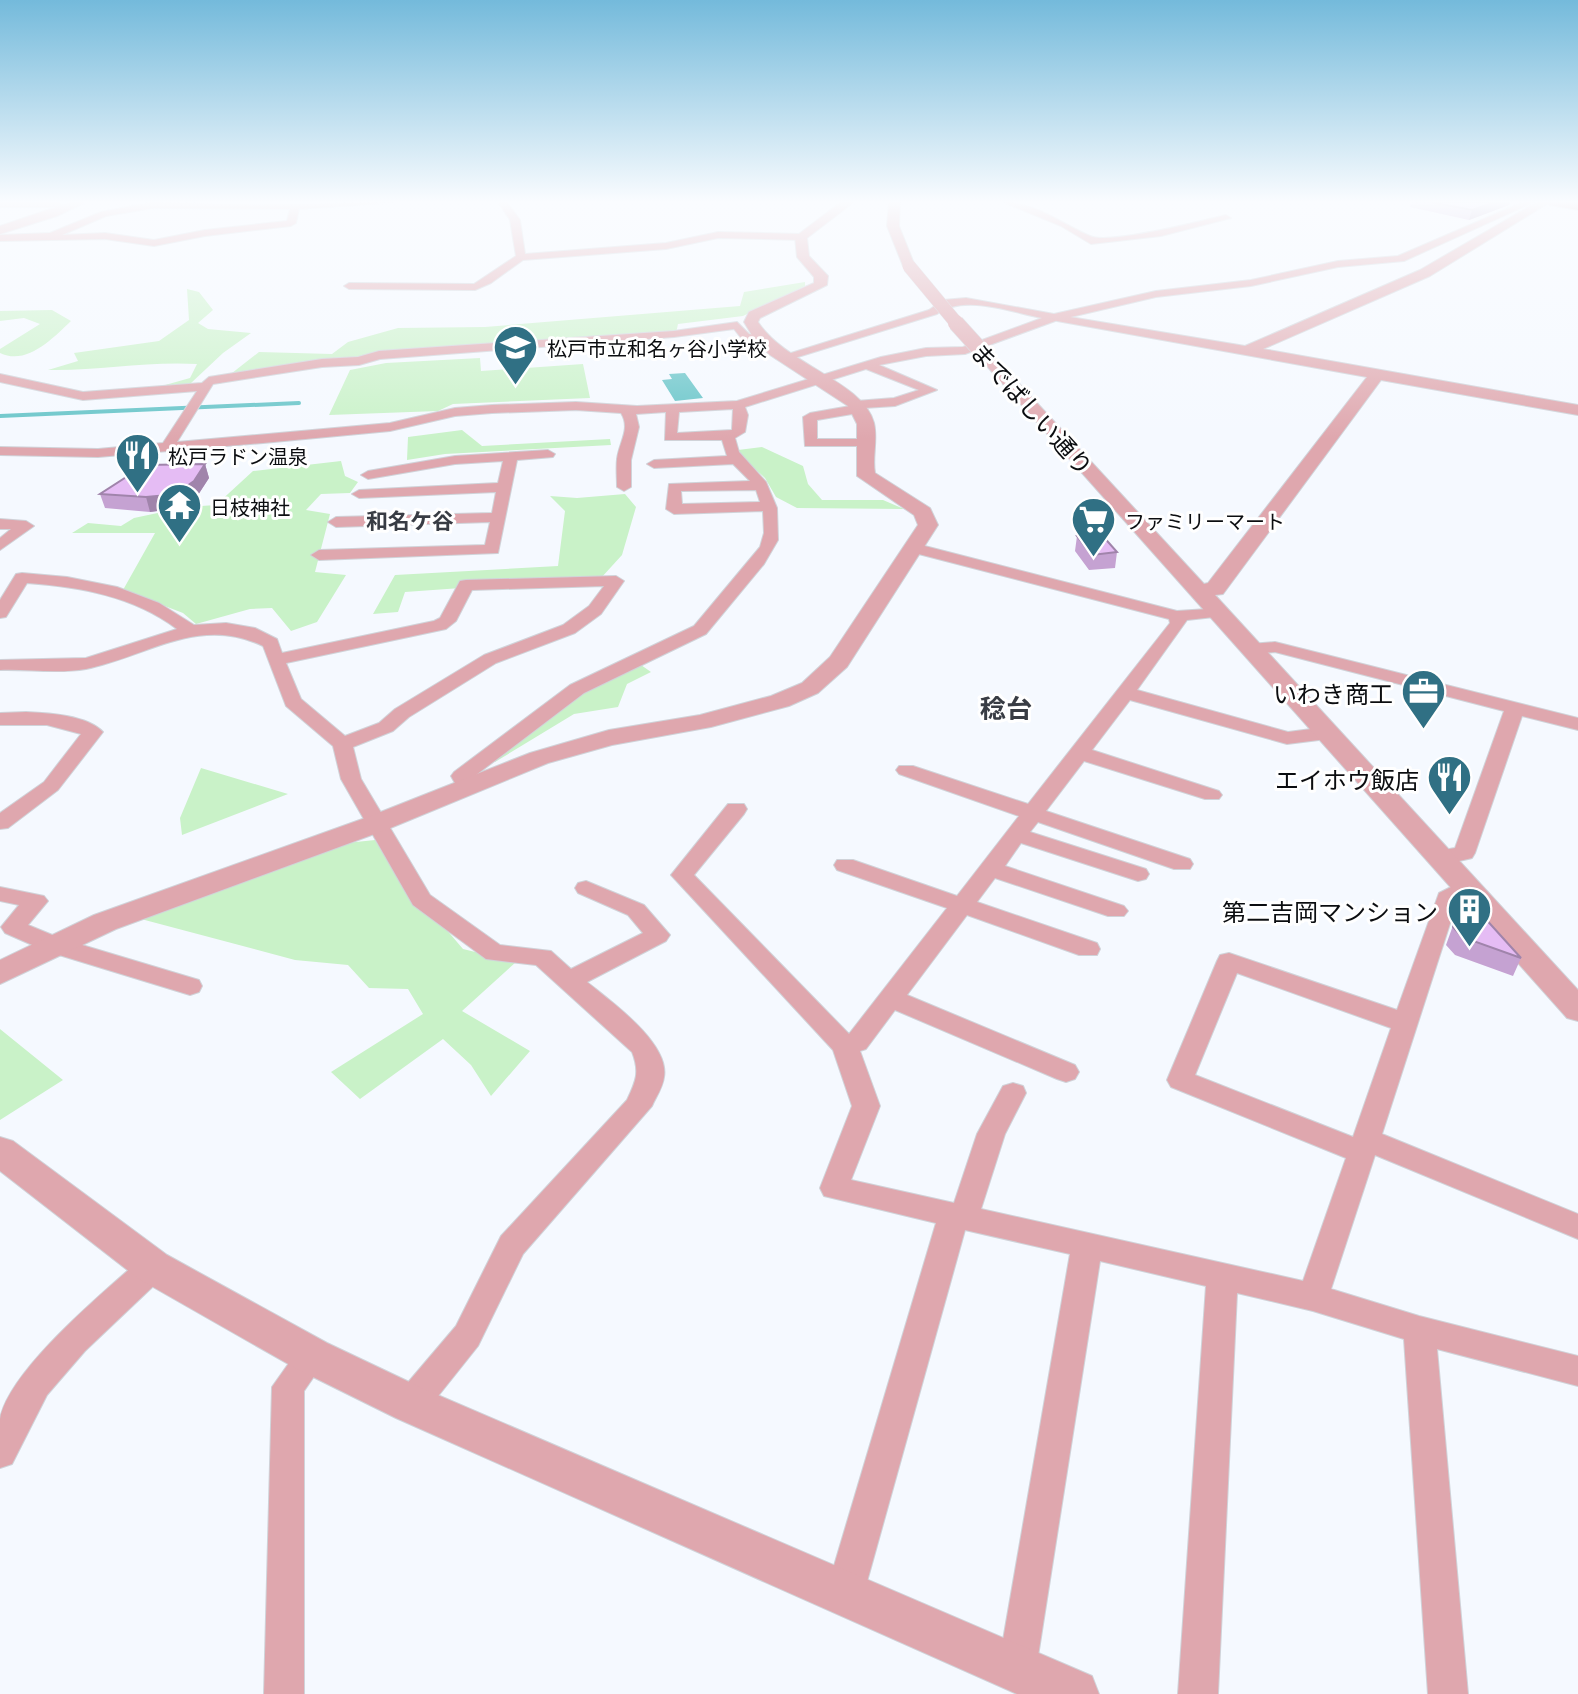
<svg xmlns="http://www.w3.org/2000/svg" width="1578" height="1694" viewBox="0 0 1578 1694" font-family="Literata,'Noto Sans JP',serif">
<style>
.green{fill:#c9f2c8}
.water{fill:#66c4c8}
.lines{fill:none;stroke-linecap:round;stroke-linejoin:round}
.stream{stroke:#66c4c8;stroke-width:4}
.minor-casing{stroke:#d0d3d9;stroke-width:2}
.tertiary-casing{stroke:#d0d3d9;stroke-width:2}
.secondary-casing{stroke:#d0d3d9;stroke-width:2}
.minor{fill:#dfa7ae;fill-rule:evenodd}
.tertiary{fill:#dfa7ae;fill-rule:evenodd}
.secondary{fill:#ce7d8b;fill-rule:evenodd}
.tertiary-bridge-far1-casing{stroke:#d0d3d9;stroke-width:14;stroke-linecap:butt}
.tertiary-bridge-casing{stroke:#d0d3d9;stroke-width:17;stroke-linecap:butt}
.tertiary-bridge-far1{stroke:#dfa7ae;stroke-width:13}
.tertiary-bridge{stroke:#dfa7ae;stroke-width:16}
.wall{fill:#c5a2d2}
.shaded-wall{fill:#a084ab}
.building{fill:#e5bcf4;stroke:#a084ab;stroke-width:2}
.labels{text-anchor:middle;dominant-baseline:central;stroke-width:6;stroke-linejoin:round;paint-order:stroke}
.far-poi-label{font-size:20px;fill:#0b0d10;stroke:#fff;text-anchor:start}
.far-neighbourhood-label{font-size:22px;font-weight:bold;fill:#383c44;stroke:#fff}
.street-label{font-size:24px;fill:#0b0d10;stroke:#fff}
.poi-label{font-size:24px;fill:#0b0d10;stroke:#fff;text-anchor:end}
.neighbourhood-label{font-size:26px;font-weight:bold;fill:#383c44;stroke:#fff}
</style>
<rect width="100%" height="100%" fill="#f5f9ff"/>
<path class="green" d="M805,282V286L743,316L678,324L676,333L378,351L348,361H319L218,384L259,352L332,354L348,342L398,328L485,327L740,306L744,292Z
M187,289L199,292L213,310L198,323L208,329L251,333L223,353L190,384L151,389L190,378L197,364C147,361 98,371 48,370L78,361L74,353L159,341L189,320Z
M52,310L71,321C53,338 27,366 0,353V349L40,324L24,318L0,321V311Z
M480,358L481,371L583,364L590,398L453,404L438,411L329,415L350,370L386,363Z
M462,430L482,446L610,439L611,445L445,454L407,460L408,437Z
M762,447L803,466L808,484L822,500H883L904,509L797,508L776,497L765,478L745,460L738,450Z
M341,461L345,476L358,482L350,493L321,494L306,510L330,514L315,572L346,575L317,622L291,631L272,608L250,609L196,624L183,613L123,590L155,533H72L88,523L121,526L134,518L186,507L216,505L253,471Z
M625,494L636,507L622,555L601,578L405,592L398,612L373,614L395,575L558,566L565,511L550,496L577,498Z
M641,665L651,672L627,684L618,707L574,714L495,762L493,758L583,692Z
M201,768L288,794L182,835L180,818Z
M375,840L413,902L445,928L463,949L516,962L462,1011L530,1051L491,1096L471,1065L443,1039L360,1099L331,1072L423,1014L408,989L369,988L348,965L295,960L141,919L337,844Z
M0,1029L63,1080L0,1120Z"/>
<path class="water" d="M685,373L703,398L675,401L662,380L672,379L669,374Z"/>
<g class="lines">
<path class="stream" d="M0,416L299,403"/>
<defs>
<path id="minor" d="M153,202L256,205L398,202L299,209L296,223L291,226L205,236L154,246L105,239L0,241V235L50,233L101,212ZM153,208L290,209L287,221L205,230L154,240L105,233L62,235L106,216Z
M498,202H507L520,220L525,254L666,243L718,232L801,234L806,237L801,240L718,238L666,249L523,260L491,283L475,290L349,289L344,286L349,283L474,284L516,256L510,220Z
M1003,202C1035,202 1062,224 1090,236C1109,245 1201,221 1226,215L1231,218L1161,236L1091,244L1061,226Z
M1523,202H1534L1404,261L1338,267L1251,286L1156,297L1058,320L965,354L926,356L879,365L937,390L895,406L864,408L858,413L817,420V439H867L872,440V446H805L803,417L810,413L850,406L856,401L894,398L919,390L866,369L745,407L748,415L745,432L735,438L739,452L766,482L777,508L778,540L764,564L706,634L584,693L472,778L477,788L467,794L460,792L451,776L454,772L570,685L694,626L760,547L764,533L763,511L674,514L666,509L669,484L750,481L733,464L654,468L647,464L654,460L727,456L722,440H665L666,412L636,414L639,427L631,460V487L624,491L617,487C617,478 616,468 617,459C619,442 631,429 621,413L576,410L492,413L455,416L390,431L263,443L98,457L0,455V447L98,449L163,443L197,391L83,400L0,382V374L83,392L202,383L209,377L322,359L358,357L379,351L674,331L737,322L749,334L765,337L759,340L742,339L734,329L674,337L380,359L359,365L322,367L213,384L177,442L390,423L455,408L492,405L576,402L637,406L737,401L881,357L926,348L963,347L1042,318C1010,312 965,294 937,314L785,361L775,358L929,310L943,300L966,298L1054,314L1156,291L1251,280L1338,261L1398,256ZM733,409L732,430L677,433L679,412ZM756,490L760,502L682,504L681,491Z
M548,450L555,454L553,457L517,460L498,553L319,560L311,555L319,550L485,545L490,522L336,527L328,522L336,517L492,513L496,492L359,498L352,494L359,490L498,483L503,461L455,464L368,479L361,475L368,471L455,456Z
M0,519L26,521L34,526L0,550V538L11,529H0Z
M913,543L1177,611L1223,608L1226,612L1223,616L1187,620L1137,690L1288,732L1327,727L1337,733L1327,739L1287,744L1130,700L1092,750L1219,791L1222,795L1219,799H1205L1084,761L1046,811L1190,859L1193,864L1190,869H1174L1038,822L1030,832L1146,869L1149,874L1146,879L1138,881L1021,843L1005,866L1124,906L1128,911L1124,916H1108L995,878L977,902L1097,943L1100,949L1097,955H1079L967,915L907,995L1075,1065L1079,1072L1075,1079L1066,1082L1057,1079L895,1010L866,1049L860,1051L880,1106L851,1180L954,1203L977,1134L1003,1086L1013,1083L1023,1086L1026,1093L1005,1134L981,1209L1303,1281L1346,1158L1171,1087L1167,1080L1217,961L1220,955L1229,953L1397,1010L1439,893L1461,882H1477L1480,887L1477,892L1457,902L1382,1134L1578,1214V1239L1375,1155L1331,1289L1419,1316L1578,1356V1386L1437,1349L1468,1694H1428L1404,1339L1313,1311L1237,1293L1218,1694H1178L1206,1286L1100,1261L1036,1669L1031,1683L1017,1688L1003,1683L998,1669L1070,1254L965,1230L863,1596L857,1609L844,1615L831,1609L825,1596L936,1223L824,1196L820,1188L852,1106L833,1050L671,875L728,804H744L747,809L744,814L694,875L849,1034L947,908L837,870L834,865L837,860H853L957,896L1019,816L899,774L896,770L899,766H913L1028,804L1170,623L1169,619L907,551V545ZM1237,973L1391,1028L1353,1137L1195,1075Z
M22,573L67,577L117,587L159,603L194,625L226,623L255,628L277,639L282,653L434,621L440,618L460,581L466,580L616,576L624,581L601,614L575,633L496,663L409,717L393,731L353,747L361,779L430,895L500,945L551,951L571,969L643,933L628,915L578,893L575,888L578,883L586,881L644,905L670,935L666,941L587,982C610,1001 670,1043 664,1077C663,1087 656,1097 652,1106L523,1254L478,1346L423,1415L411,1420L399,1415L394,1404L399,1393L456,1326L501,1236L627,1100C636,1081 640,1072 632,1052L536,965L486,959L413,905L341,779L333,746L286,706L263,646C199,615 148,656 86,669C58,674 28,669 0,670V660L86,658L177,629C133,596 80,587 27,583L6,617L0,618V600L16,574ZM604,586L589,606L563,625L484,655L395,709L379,723L345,736L301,699L286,663L446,629L456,621L472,590Z
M1275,642L1578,718V730L1522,716L1475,853L1472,858C1459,861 1445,865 1432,862L1429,857L1432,852L1455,848L1504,711L1275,652L1250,654L1241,649L1250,644Z
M26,712C48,713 87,715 103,732L58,790L8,828L0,829V813L44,782L81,734L47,725H0V713Z
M0,887L44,896L48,901L28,925L62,939L199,980L202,986L199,992L190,995L46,951L5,933L1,927L19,905L0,901Z
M153,1254L164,1258L168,1267L164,1276L85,1351L47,1395L12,1464L0,1468C0,1453 0,1434 0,1419C9,1370 104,1292 142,1258Z
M312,1341L323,1346L328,1356L304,1391V1694H264L272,1387L301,1346Z"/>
<path id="tertiary" d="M0,202H60L62,204L56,207H0Z
M71,202H86L57,216L0,234V226Z
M841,202H854L807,238L809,256L828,276L827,285L760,318L758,322C786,365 864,382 874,423C878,440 872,457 875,473L930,508L938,525L847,667L818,693L789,706L711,727L612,745L548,763L388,829L116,929L0,984V960L94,915L368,817L530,753L609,730L700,715L771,696L802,683L830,657L918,525L914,515L857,476V424L848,406L770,355L756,342L744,322L749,312L814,283V277L797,257L795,237Z
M889,202H900L899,226L915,266L914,269L903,266L887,226Z
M1537,202H1550L1430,276L1263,349L1578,405V415L1381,380L1223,594L1215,595L1578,990V1021L1567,1018L977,355L985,350L990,352L1204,584L1208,583L1367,377L1057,321L1050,317L1052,314L1245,346L1420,270Z
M0,1137L13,1141L167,1255L327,1343L426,1390L1092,1676L1099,1694H1017L396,1418L297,1369L139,1279L0,1171Z"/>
<path id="secondary" d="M1548,202H1578V210L1549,205Z"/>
</defs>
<use href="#minor" class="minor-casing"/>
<use href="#tertiary" class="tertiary-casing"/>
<use href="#secondary" class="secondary-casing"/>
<use href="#minor" class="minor"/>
<use href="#tertiary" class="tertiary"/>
<use href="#secondary" class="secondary"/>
<defs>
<path id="tertiary-bridge-far1" d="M909,266L958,325"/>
<path id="tertiary-bridge" d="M956,323L985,355"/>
</defs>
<use href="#tertiary-bridge-far1" class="tertiary-bridge-far1-casing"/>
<use href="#tertiary-bridge" class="tertiary-bridge-casing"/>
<use href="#tertiary-bridge-far1" class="tertiary-bridge-far1"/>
<use href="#tertiary-bridge" class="tertiary-bridge"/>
</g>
<path class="wall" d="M1412,202H1510L1509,205L1469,220L1410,207Z
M205,464L209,478L198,495L188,503L172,509L150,512L105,508L100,494Z
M1077,536L1117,552L1115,568L1089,570L1075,551Z
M1460,906L1521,958L1513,976L1455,955L1446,945Z"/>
<path class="shaded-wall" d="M1495,202H1510L1509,205L1469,220L1472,210Z
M205,464L209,478L198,495L188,503L172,509L150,512L146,497Z"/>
<path class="building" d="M1431,202H1495L1472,210Z
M205,464L194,481L184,488L168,495L146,497L100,494L145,465Z
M1101,534L1117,552L1092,555L1077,536Z
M1473,905L1521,958L1462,937L1453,927L1460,906Z"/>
<linearGradient id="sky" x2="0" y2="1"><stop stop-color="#74badb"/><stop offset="0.46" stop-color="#fafcff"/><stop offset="1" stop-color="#fafcff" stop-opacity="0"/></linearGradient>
<rect width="1578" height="439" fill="url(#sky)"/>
<defs>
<symbol id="school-pin" viewBox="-11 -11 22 30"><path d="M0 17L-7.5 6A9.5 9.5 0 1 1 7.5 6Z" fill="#307084" stroke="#fff"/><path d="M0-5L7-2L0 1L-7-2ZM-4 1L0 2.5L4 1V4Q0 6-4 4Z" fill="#fff"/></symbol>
<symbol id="restaurant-pin" viewBox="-11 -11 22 30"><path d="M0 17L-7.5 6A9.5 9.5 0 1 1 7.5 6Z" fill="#307084" stroke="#fff"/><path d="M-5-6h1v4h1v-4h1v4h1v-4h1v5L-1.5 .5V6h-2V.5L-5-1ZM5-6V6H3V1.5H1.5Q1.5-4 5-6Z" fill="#fff"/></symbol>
<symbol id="temple-pin" viewBox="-11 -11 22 30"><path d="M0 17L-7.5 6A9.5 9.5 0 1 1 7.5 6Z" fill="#307084" stroke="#fff"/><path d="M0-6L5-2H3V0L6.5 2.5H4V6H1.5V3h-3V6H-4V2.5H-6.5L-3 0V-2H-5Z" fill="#fff"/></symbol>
<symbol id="supermarket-pin" viewBox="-11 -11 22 30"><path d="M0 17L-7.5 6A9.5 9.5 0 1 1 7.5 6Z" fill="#307084" stroke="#fff"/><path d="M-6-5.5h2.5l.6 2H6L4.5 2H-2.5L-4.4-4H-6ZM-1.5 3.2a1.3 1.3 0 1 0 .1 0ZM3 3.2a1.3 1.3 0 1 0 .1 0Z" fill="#fff"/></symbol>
<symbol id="office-pin" viewBox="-11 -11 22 30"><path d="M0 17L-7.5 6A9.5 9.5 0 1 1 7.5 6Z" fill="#307084" stroke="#fff"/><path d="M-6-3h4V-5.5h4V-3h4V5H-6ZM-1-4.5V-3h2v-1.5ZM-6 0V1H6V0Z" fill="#fff"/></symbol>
<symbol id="building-pin" viewBox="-11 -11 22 30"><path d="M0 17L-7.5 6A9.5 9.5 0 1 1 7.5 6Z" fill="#307084" stroke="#fff"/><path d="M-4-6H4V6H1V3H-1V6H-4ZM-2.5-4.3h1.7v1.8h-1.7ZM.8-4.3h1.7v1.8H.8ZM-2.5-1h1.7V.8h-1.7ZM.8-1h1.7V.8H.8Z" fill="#fff"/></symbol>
</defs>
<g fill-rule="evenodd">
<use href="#school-pin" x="490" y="322" width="51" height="69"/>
<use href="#restaurant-pin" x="112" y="430" width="51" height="69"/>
<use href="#temple-pin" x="154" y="480" width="51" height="69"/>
<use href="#supermarket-pin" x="1068" y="494" width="51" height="69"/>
<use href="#office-pin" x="1398" y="666" width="51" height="69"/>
<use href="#restaurant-pin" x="1424" y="752" width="51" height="69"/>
<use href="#building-pin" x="1444" y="884" width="51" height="69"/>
</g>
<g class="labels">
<g class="far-poi-label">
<text x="547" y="347">松戸市立和名ヶ谷小学校</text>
<text x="168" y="455">松戸ラドン温泉</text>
<text x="210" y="506">日枝神社</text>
<text x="1125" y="520">ファミリーマート</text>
</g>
<g class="far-neighbourhood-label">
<text x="410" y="519">和名ケ谷</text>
</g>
<g class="street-label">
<text transform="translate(1033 408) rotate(48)">までばしい通り</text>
</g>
<g class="poi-label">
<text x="1393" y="692">いわき商工</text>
<text x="1419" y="778">エイホウ飯店</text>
<text x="1438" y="910">第二吉岡マンション</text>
</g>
<g class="neighbourhood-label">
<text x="1006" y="706">稔台</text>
</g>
</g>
</svg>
